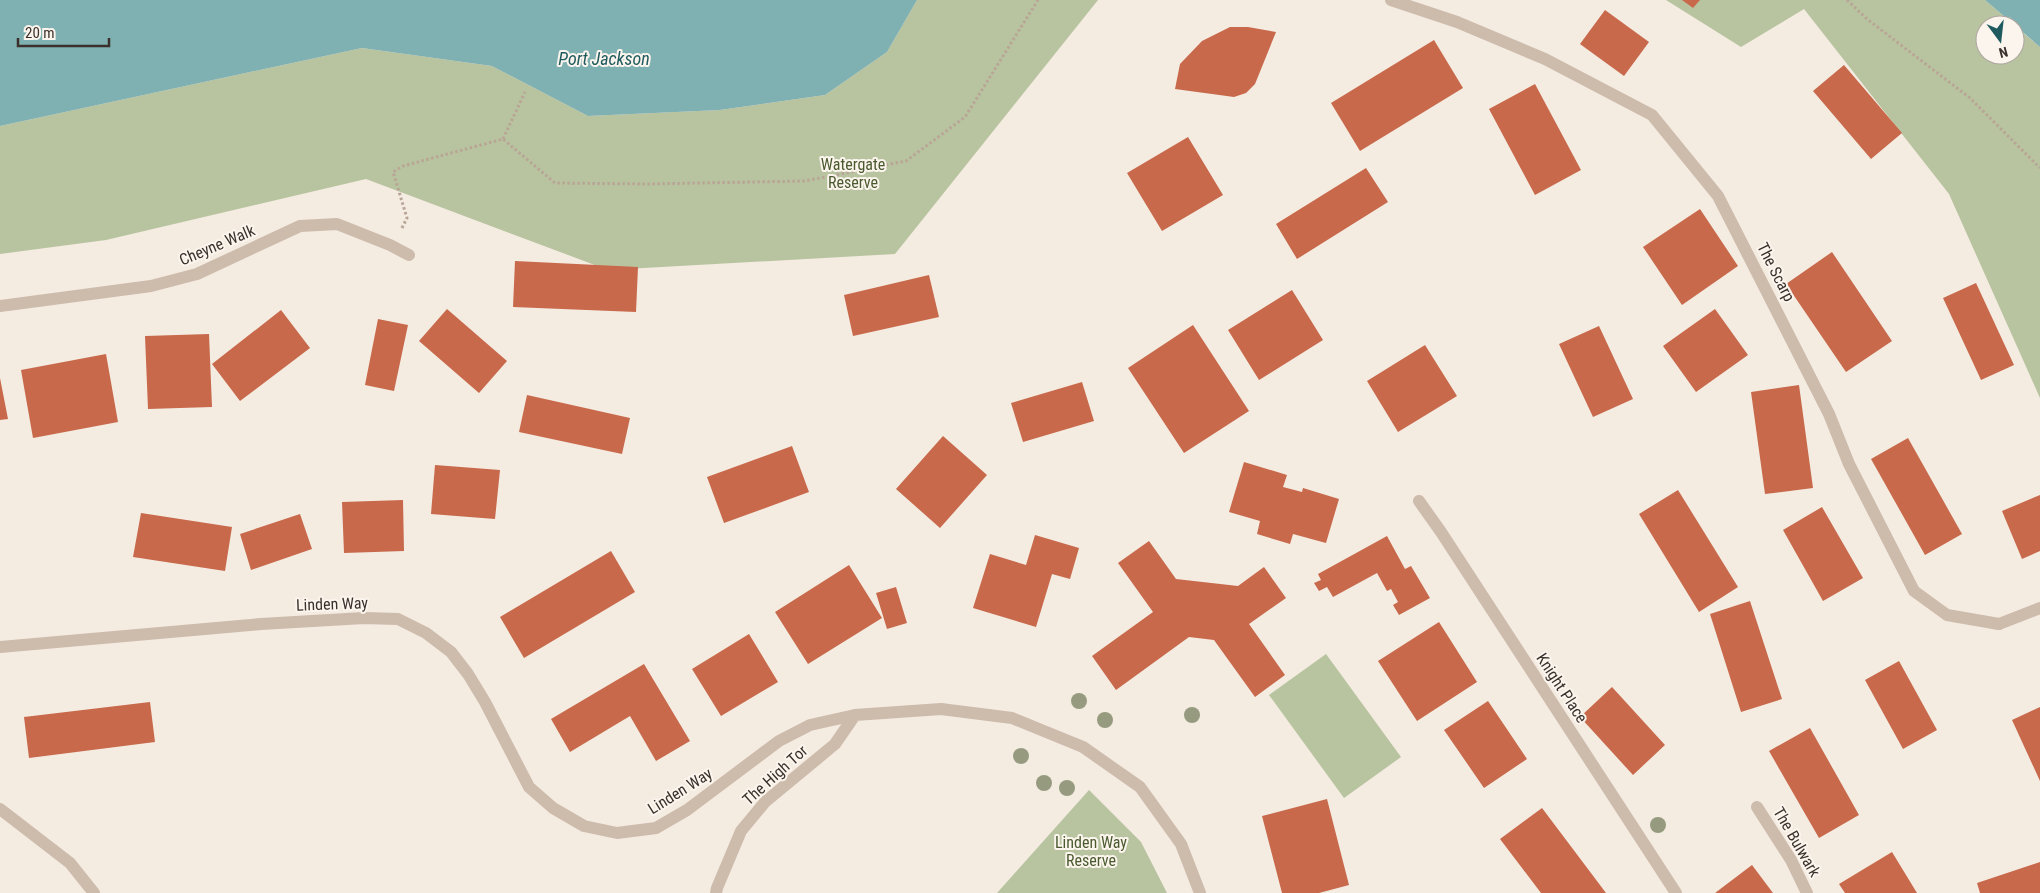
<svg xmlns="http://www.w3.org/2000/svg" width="2040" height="893" viewBox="0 0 2040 893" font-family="'Roboto Condensed',sans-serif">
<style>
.green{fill:#b8c4a0}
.water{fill:#7fb0b2}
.building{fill:#c8694b}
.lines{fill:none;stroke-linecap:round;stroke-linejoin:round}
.path{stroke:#b9a596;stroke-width:3;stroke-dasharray:2.5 2.5;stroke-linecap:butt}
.lane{stroke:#cdbbac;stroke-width:12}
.street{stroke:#cdbbac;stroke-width:12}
.tree{fill:#969b7f}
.labels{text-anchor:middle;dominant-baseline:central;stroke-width:4;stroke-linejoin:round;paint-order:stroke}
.park-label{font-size:16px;fill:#4a5a2e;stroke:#fbf5ee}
.street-label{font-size:16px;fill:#3b302b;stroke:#fbf5ee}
.water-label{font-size:18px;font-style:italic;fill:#1f5a5e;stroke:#fbf5ee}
</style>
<rect width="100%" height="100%" fill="#f4ebe1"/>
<path class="green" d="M917,0H1098L895,254L608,270L366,179L106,240L0,254V126L362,48L492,66L588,116L720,110L825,95L887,52Z
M1666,0H1985L2014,25H1985V55H2015V26L2040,47V398L1949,194L1804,9L1741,47Z
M1326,654L1401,757L1344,798L1269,695Z
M1089,790L1141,842L1167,893H997Z"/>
<path class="water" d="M0,0H917L887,52L825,95L720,110L588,116L492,66L362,48L0,126Z
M1985,0H2040V47Z"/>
<path class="building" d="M1682,0H1700L1693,8Z
M1605,10L1649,42L1624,76L1580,44Z
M1230,27H1248L1276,32L1255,84L1246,93L1234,97L1175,89L1180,64L1202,41Z
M1434,40L1463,88L1360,151L1331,103Z
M1844,65L1902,133L1871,159L1813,91Z
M1535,84L1581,170L1535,195L1489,109Z
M1188,137L1223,195L1162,231L1127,173Z
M1366,168L1388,202L1297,259L1276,224Z
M1700,209L1738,266L1682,305L1643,247Z
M1832,252L1892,341L1846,372L1786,284Z
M515,261L638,267L636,312L513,307Z
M929,275L939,317L853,336L844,295Z
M1976,283L2014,365L1981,380L1943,298Z
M1292,290L1323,340L1259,380L1228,330Z
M447,309L507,361L479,393L419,341Z
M1715,309L1748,355L1696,392L1663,346Z
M281,310L310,348L240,401L212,364Z
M378,319L408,325L394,391L365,385Z
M1193,325L1249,411L1184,453L1128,368Z
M1599,326L1633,399L1593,417L1559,344Z
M209,334L212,407L148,409L145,336Z
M1425,345L1457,396L1398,432L1367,381Z
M106,354L118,422L33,438L21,370Z
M0,378L8,419L0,420Z
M1082,382L1094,421L1023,442L1011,403Z
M1799,385L1813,488L1765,494L1751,392Z
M527,395L630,418L622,454L519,432Z
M943,436L987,475L940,528L896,489Z
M1908,438L1962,534L1925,555L1871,459Z
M792,446L809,492L724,523L707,477Z
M1244,462L1287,475L1283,487L1302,492L1303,488L1339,499L1326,543L1293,534L1290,544L1257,534L1260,521L1229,512Z
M435,465L500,470L495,519L431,514Z
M1678,490L1738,587L1699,612L1639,514Z
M2040,495V551L2022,559L2002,511Z
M403,500L404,551L344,553L342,502Z
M1822,507L1863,578L1823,601L1783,530Z
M141,513L232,527L225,571L133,557Z
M300,514L312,549L251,570L240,534Z
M1035,535L1079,548L1070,579L1052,574L1036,627L973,608L990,554L1026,565Z
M1387,536L1405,569L1411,566L1430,598L1399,615L1393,605L1398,602L1391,589L1387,591L1377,573L1333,597L1327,587L1319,591L1314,583L1321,580L1318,574Z
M1149,541L1176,579L1238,586L1264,567L1286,598L1249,624L1285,675L1255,697L1214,640L1189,637L1116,690L1092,656L1153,612L1118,563Z
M611,551L635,592L524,658L500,617Z
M849,565L882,618L808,664L775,612Z
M896,587L907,623L887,629L876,593Z
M1750,601L1782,699L1741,712L1710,614Z
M1439,622L1477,682L1417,721L1378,661Z
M749,634L778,682L721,716L692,669Z
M1899,661L1937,730L1903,749L1865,680Z
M644,664L690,741L656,761L630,716L570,752L551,719Z
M1612,687L1665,745L1633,775L1580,717Z
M1488,701L1527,759L1484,788L1444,730Z
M150,702L155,742L29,758L24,717Z
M2040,707V781L2012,720Z
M1810,728L1859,815L1819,838L1769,751Z
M1327,799L1349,885L1319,893H1282L1262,816Z
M1542,808L1606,893H1541L1500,839Z
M1892,852L1917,893H1845L1839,884Z
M2040,862V893H1980L1977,883Z
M1752,865L1773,893H1715Z"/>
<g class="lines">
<path class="path" d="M1847,0L1867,19L1970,98L2040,168
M503,139L525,92
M402,228L407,218L393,172L403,166L503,139L555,183L647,184L805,181L906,161L965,117L1038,0"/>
<path class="lane" d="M1391,0L1457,22L1545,59L1652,115L1718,196L1829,414L1849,464L1914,591L1947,615L1999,624"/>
<path class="street" d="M0,306L151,286L197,274L300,226L337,224L390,245L409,255
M1419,501L1441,532L1676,893
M1999,624L2040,608
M0,647L261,624L364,618L398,619L426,633L451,652L468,674L485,702L529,787L553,808L584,826L617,833L656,828L687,810L779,741L810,725L855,715L941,709L1012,718L1083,747L1140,787L1181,844L1200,893
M1757,807L1791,860L1807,893
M0,809L70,863L94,893
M716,893L717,888L741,831L765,802L835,744L855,715"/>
</g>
<g class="tree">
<circle cx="1079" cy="701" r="8"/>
<circle cx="1192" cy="715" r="8"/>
<circle cx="1105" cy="720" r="8"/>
<circle cx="1021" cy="756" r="8"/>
<circle cx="1044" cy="783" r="8"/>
<circle cx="1067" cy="788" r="8"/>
<circle cx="1658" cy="825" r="8"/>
</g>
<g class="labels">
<g class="park-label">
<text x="853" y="164">Watergate<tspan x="853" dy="18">Reserve</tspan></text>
<text x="1091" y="842">Linden Way<tspan x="1091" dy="18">Reserve</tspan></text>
</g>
<g class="street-label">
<text transform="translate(217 245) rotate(-23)">Cheyne Walk</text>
<text transform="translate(1776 272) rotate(63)">The Scarp</text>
<text transform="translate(332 604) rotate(-2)">Linden Way</text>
<text transform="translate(1562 688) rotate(57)">Knight Place</text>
<text transform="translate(775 775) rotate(-42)">The High Tor</text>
<text transform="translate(680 791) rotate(-32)">Linden Way</text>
<text transform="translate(1797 842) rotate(60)">The Bulwark</text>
</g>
<g class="water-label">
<text x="604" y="58">Port Jackson</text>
</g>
</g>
<g transform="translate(2000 40) rotate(165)"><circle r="24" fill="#fbf5ee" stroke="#aea6a0"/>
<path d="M0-4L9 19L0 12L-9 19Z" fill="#1f5a5e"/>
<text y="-8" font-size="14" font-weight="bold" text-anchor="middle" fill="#3b302b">N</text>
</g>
<path d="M18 38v8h91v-8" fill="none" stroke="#3b302b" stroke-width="2.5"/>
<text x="25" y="38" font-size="15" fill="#3b302b" stroke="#fbf5ee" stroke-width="4" paint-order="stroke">20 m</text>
</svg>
